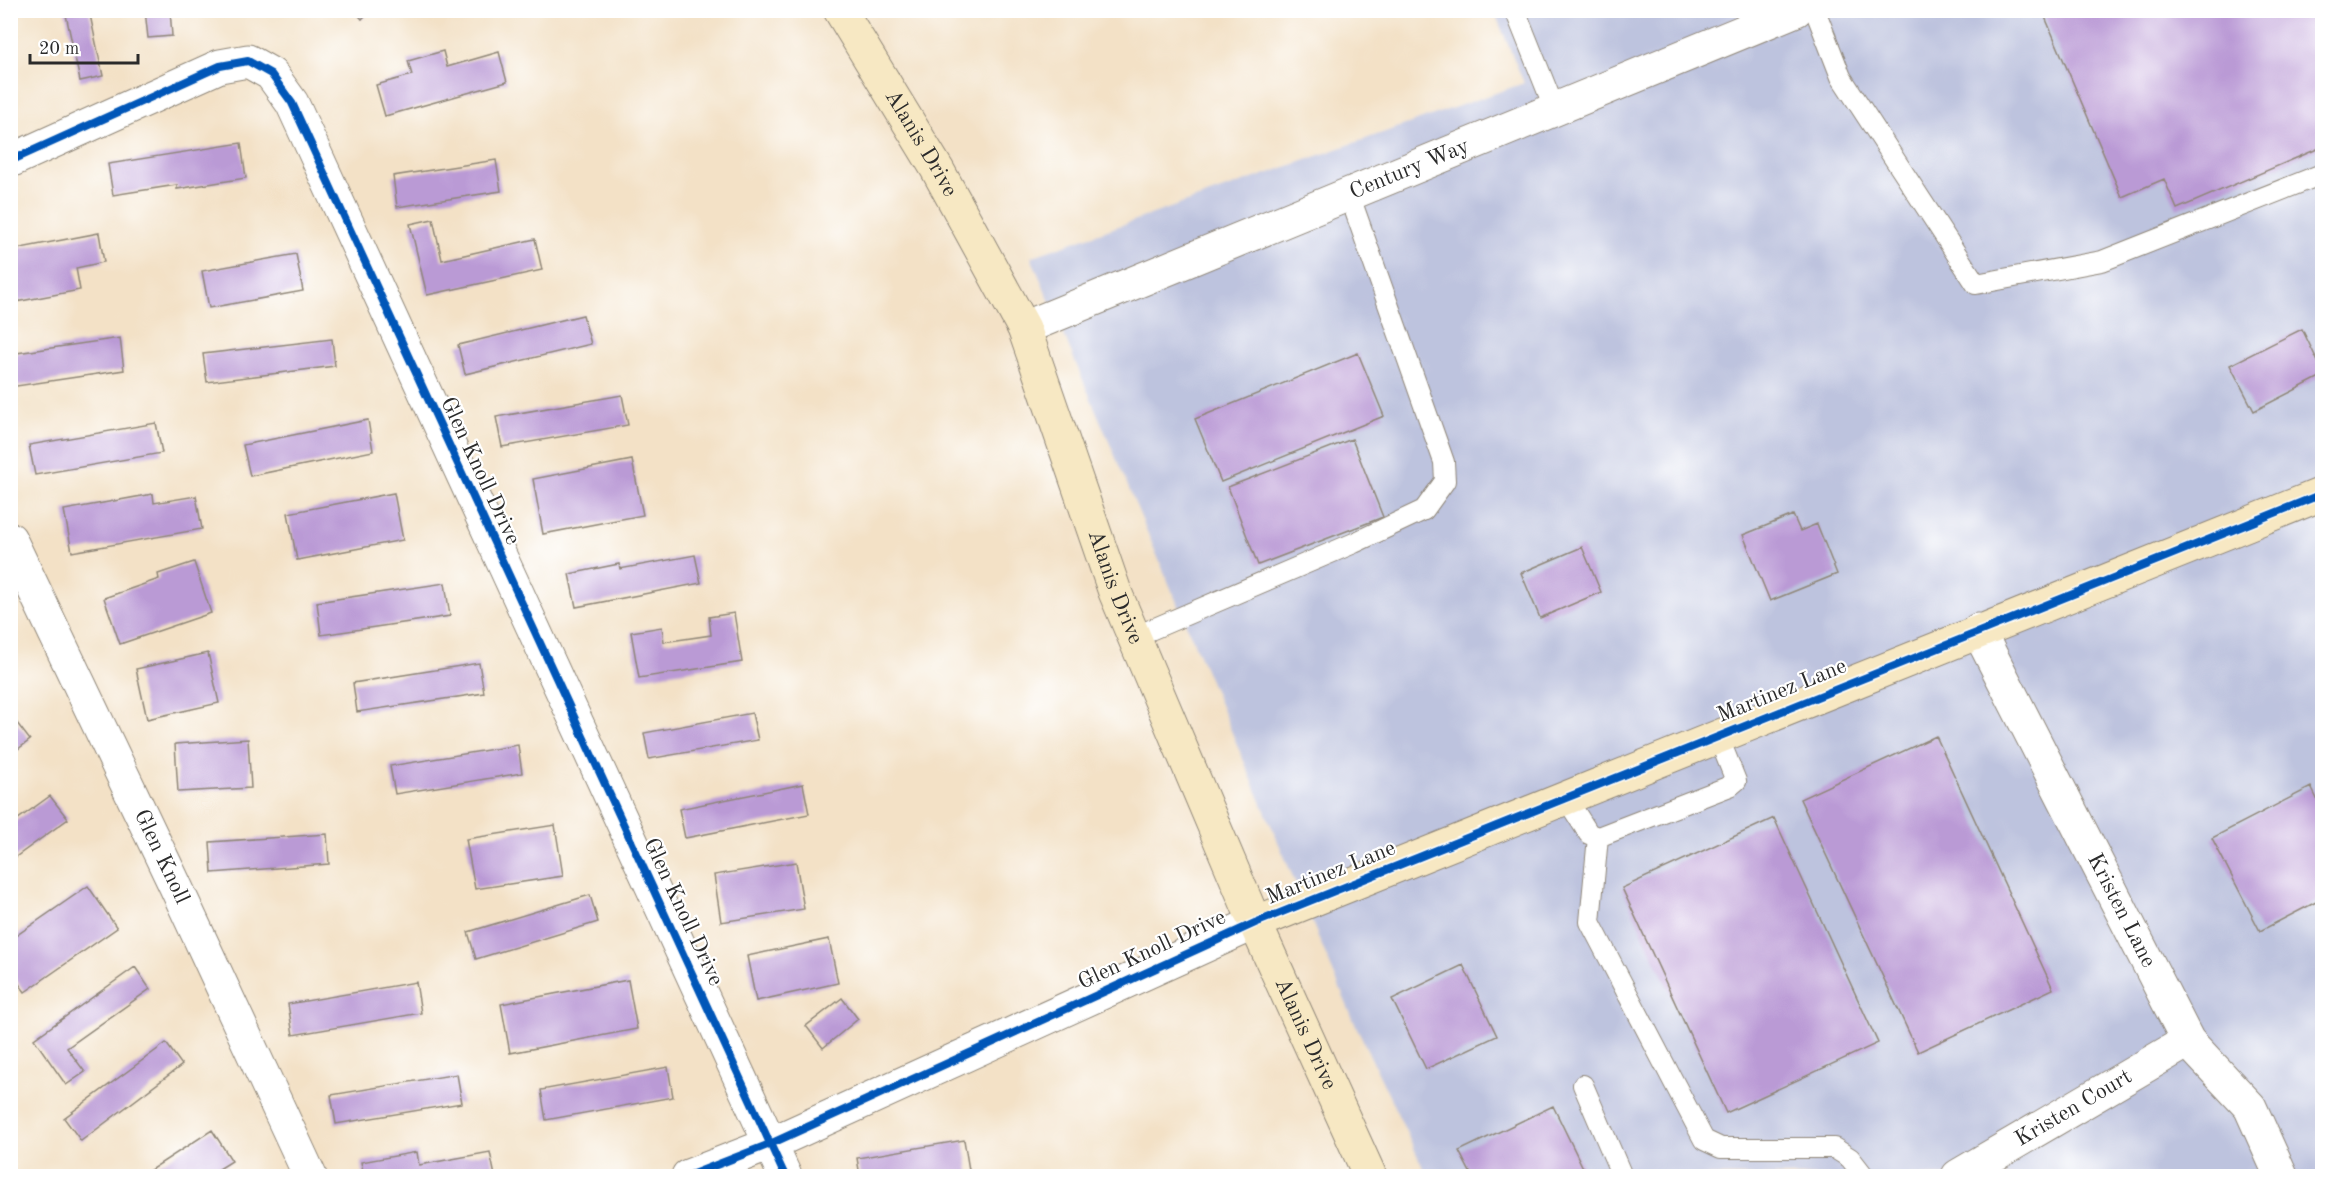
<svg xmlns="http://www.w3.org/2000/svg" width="2333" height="1187" viewBox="0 0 2333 1187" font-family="'Old Standard TT',serif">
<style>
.industrial{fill:#bdc3de}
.building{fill:#ba9ad5}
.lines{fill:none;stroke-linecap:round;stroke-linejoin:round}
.lane-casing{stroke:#8f8678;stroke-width:22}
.street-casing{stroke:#8f8678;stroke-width:35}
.secondary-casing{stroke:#8f8678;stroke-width:35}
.lane{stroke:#fff;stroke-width:20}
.street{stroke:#fff;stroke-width:33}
.secondary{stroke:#f7e8c3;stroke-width:33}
.cycleway-casing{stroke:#fff;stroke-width:11}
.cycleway{stroke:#0057b8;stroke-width:8}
.labels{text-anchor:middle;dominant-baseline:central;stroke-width:4.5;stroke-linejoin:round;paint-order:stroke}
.street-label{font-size:22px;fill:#2b2b2b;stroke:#fff}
</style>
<rect width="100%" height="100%" fill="#fff"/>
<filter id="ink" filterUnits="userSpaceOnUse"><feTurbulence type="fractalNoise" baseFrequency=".0167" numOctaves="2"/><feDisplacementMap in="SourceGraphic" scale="12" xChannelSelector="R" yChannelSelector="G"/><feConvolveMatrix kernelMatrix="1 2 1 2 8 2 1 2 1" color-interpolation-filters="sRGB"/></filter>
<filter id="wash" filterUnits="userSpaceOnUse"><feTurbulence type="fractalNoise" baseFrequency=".008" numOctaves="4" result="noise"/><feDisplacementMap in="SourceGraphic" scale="24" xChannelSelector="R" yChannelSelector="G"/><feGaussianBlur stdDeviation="1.35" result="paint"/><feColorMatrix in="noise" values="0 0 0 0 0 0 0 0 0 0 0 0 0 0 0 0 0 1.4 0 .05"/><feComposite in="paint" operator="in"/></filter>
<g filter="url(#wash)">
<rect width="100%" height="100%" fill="#f3e1c6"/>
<path class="industrial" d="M1494,11H2322V1176H1427L1355,1024L1031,257L1524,83Z"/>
<g id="blocks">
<path class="building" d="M65,10H89L103,76L80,81Z
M145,10H170L172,36L148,38Z
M354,10H370L362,19Z
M2042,10H2322V116L2318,118L2322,128V147L2177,209L2164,179L2122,197Z
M443,51L447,67L499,52L507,82L385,116L376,85L412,75L408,61Z
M241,143L246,178L177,189V185L113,195L108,164Z
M496,160L501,191L397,207L393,176Z
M433,219L442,260L535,239L542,270L427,295L410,224Z
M99,233L104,262L76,268L80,290L10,303V250Z
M296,254L303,291L209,308L202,271Z
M583,315L591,344L465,374L458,345Z
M2302,329L2322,370V376L2254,411L2230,365Z
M120,338L124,370L10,387V354Z
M332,339L335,366L207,382L203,354Z
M1358,353L1384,416L1221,482L1195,419Z
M622,395L628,425L502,447L496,417Z
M368,420L373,451L250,476L243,445Z
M156,423L162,453L35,475L29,445Z
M1352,439L1383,517L1258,565L1228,487Z
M632,460L643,515L543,534L533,479Z
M394,493L403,540L297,560L288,513Z
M153,494L154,503L196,496L202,529L72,552L64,510Z
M1793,515L1800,531L1817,524L1837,574L1770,601L1743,535Z
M1582,547L1601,592L1540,618L1521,573Z
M695,555L701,583L576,607L569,574L619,564L620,569Z
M194,562L211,613L120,644L104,598L159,579L158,574Z
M445,583L450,616L321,635L317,602Z
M734,613L742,662L639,678L631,632L662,627L664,642L711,635L709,617Z
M208,653L219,703L147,719L136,669Z
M479,663L484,693L357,712L353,683Z
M752,713L758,740L649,759L644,733Z
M10,714L30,740L10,755Z
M1936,736L2053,989L1918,1052L1800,799Z
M248,739L251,788L178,792L175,744Z
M518,745L522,773L395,794L390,766Z
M803,784L809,814L685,838L679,809Z
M2311,787L2322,809V899L2260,931L2212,838Z
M50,796L68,819L10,861V825Z
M1774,818L1878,1043L1726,1113L1622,888Z
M555,825L563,876L475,889L466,839Z
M327,834L329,864L212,873L210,842Z
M796,862L804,909L721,922L714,875Z
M88,886L117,928L25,992L10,972V940Z
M590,895L598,922L476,959L468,932Z
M829,939L838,983L756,1001L747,956Z
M1463,965L1497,1036L1426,1069L1392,999Z
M135,967L150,989L67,1048L85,1072L66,1085L34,1039Z
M628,980L637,1029L510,1053L501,1004Z
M416,982L421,1013L293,1035L288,1004Z
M842,998L858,1019L823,1048L806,1026Z
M166,1043L182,1065L81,1141L64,1118Z
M668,1067L673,1097L546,1120L541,1090Z
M457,1074L462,1103L336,1124L331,1095Z
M1553,1106L1587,1176H1472L1459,1151Z
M212,1130L232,1161L208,1176H141Z
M964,1140L970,1176H860L857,1158Z
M417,1152L419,1165L490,1152L495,1176H364L361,1162Z"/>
</g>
</g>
<g filter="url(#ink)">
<use href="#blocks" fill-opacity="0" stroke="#8f8678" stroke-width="1.5"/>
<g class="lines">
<defs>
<path id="lane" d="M1515,10L1555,110
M1815,10L1841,77L1976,284L2102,261L2322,174
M1134,637L1354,543L1424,510L1445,481L1444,462L1349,194
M1566,798L1589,834L1598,837L1730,786L1736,781L1718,736
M1598,837L1590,922L1704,1140L1721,1148H1834L1850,1158L1864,1176
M1583,1085L1622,1176"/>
<g id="street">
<path d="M10,161L220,66L248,61L271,74L292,103L785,1176"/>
<path id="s1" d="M1024,328L1796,10"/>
<path id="s2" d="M10,539L175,885L310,1176"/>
<path id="s3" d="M1978,630L2188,1041L2250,1107L2281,1176"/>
<path d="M688,1176L770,1144L1255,923"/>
<path id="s4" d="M1958,1176L2188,1041"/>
</g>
<g id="secondary">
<path id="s5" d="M840,10L937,169L1024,328L1115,592L1255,923L1370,1176"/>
<path d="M1255,923L2322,494"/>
</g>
</defs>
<use href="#lane" class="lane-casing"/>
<use href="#street" class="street-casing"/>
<use href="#secondary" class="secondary-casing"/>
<use href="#lane" class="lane"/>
<use href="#street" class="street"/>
<use href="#secondary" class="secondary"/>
<defs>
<path id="cycleway" d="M10,161L220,66L248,61L271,74L292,103L785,1176
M688,1176L770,1144L1255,923L2322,494"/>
</defs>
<use href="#cycleway" class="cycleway-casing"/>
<use href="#cycleway" class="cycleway"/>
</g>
</g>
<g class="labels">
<g class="street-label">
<text stroke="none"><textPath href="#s5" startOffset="156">Alanis Drive</textPath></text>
<text stroke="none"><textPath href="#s1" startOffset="417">Century Way</textPath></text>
<text transform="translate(480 471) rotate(65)">Glen Knoll Drive</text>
<text stroke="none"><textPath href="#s5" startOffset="642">Alanis Drive</textPath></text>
<text transform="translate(1782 691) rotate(-22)">Martinez Lane</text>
<text stroke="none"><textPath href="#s2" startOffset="352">Glen Knoll</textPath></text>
<text transform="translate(1331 873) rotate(-22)">Martinez Lane</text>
<text stroke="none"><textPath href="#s3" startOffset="315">Kristen Lane</textPath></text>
<text transform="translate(683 912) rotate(65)">Glen Knoll Drive</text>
<text transform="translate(1152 950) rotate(-25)">Glen Knoll Drive</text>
<text stroke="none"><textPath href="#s5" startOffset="1128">Alanis Drive</textPath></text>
<text stroke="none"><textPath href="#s4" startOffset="134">Kristen Court</textPath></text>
</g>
</g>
<rect width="2333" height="1187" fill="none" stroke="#fff" stroke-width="36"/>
<path d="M30 54v9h108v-9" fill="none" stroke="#2b2b2b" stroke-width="3"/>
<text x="39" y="54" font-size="18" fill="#2b2b2b" stroke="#ffffff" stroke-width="4.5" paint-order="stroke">20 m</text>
</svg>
